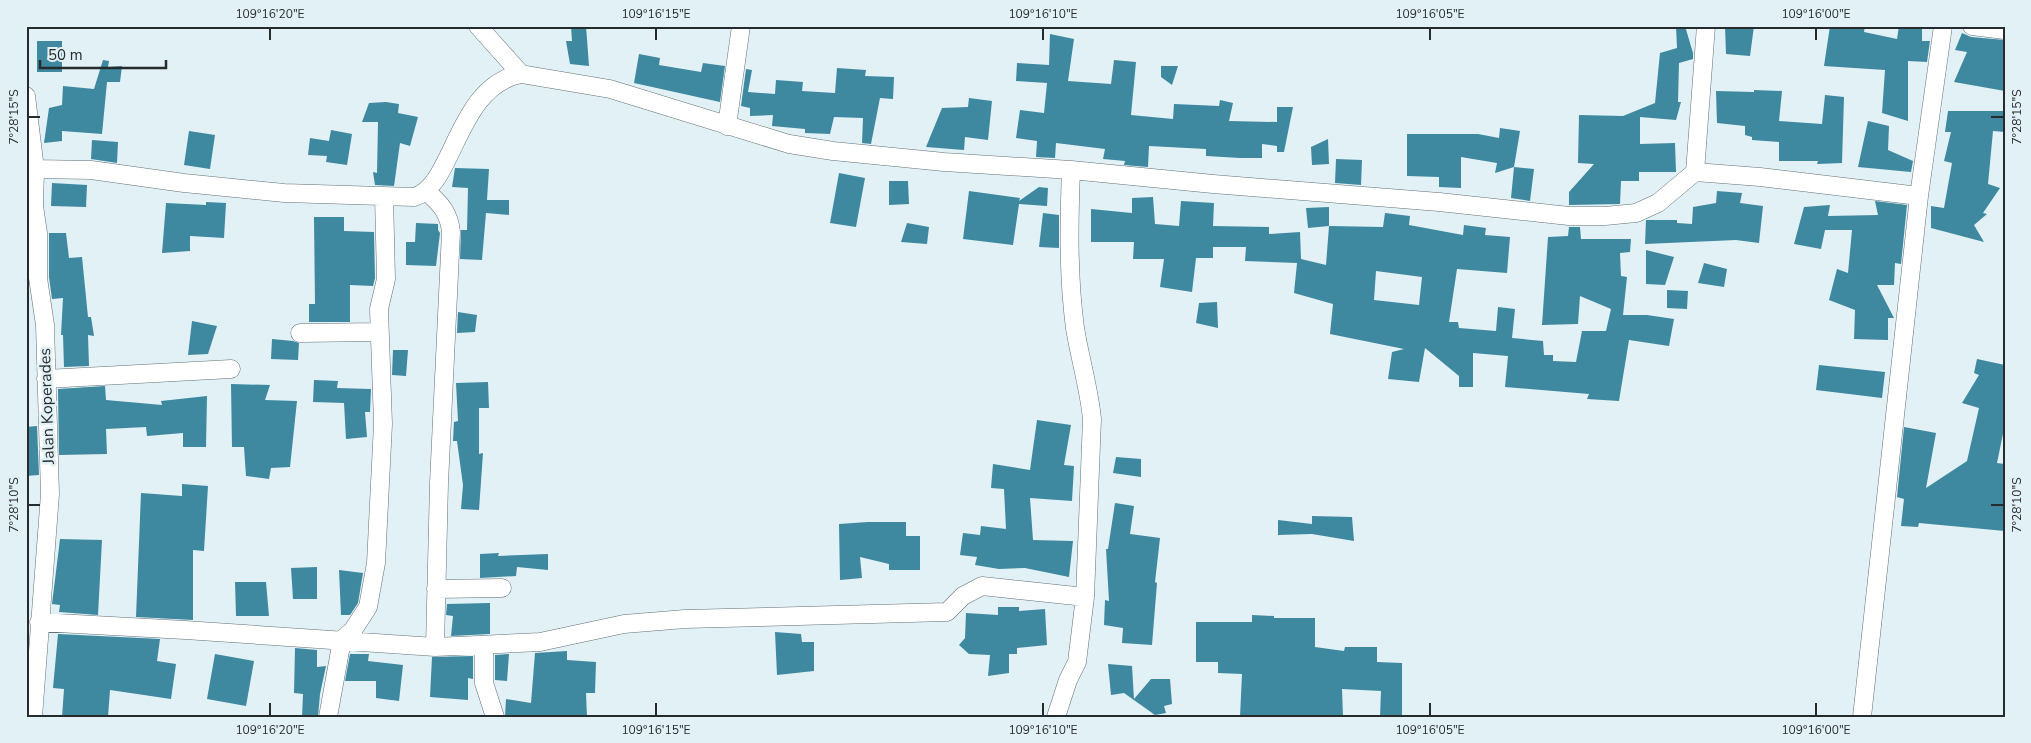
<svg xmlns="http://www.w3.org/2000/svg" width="2031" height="743" viewBox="0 0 2031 743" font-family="'Nunito Sans',sans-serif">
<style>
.building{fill:#3e88a0;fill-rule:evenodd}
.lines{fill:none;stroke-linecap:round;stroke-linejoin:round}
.minor-casing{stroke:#637075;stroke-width:19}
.minor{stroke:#fff;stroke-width:18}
.ticks{fill:none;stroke:#262b2d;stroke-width:2}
.labels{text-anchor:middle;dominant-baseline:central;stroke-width:5;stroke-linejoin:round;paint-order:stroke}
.street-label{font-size:16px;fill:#262b2d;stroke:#e2f1f6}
.neatline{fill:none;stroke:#262b2d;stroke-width:2}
.ticks-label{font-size:12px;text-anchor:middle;fill:#262b2d}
</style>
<rect width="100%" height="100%" fill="#e2f1f6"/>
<path class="building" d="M571,26H586L589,66L570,64L566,41H572Z
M1676,26H1685L1693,53V59L1679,63L1678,102H1681L1676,120L1640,117V144L1675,143L1676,172H1639V181H1621L1620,204L1569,205V192L1594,164L1578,163L1579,115L1623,116L1655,103L1660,53L1677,48Z
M1725,26H1754L1750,56L1726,54Z
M1830,26H1865L1864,32L1897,39L1899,26H1922V41H1930L1927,62L1908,61V121L1882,113L1885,70L1824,66Z
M1962,33L1971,37L2005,40V91L1954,82L1967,52L1955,50Z
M1050,34L1074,39L1068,81L1111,84L1114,60L1136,62L1131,115L1173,119L1174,104L1219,106L1220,100L1233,103L1229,121L1277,122V107H1293L1284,152H1277V146L1262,144V158H1240L1206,156V149L1149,146L1148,167L1124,165L1125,161L1103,159L1105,149L1056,143L1055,158L1036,157L1037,141L1016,138L1020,110L1044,113L1047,83L1016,81L1017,63L1049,65Z
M37,41H62V72H37Z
M639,54L660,58L659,65L701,72L703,63L725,66L720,102L634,83Z
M103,60L109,61L108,67L122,66L120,82H107L102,134L62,131V141L44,143L49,108L62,105L63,86L94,89Z
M1161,66H1178L1172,85L1161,77Z
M837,68L866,70L865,76L894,77L893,99L880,98L871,144L862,143L863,118L834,117L830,134L805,133V129L772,126L773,115L750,116V108L741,106L746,69L752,70L748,92L775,94L776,80L803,82L802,91L835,93Z
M1754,90L1782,91L1779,121L1822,124L1825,95L1844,97L1842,163L1817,164L1818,161H1779V142L1752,140V137L1745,135V126L1717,123L1716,91L1754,92Z
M969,98L992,101L988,140L965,137L964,150L926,147L942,108L968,107Z
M386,102L399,104L398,113L418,117L410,146L400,143L394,186L375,185L373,172L377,173L378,122H362L369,103Z
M1948,111H2005V132L1993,131L1988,184L2000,188L1983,213L1987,214L1974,225L1984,242L1931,228V206L1944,208L1952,163L1944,161L1951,132H1945Z
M1868,121L1889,126L1888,150L1913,161L1911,172L1858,167Z
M1500,128L1520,131L1514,167L1495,173L1497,163L1461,157V188L1439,187V177L1407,176V134H1478L1499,138Z
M331,130L352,134L347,165L326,162L327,156L308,155L310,138L329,141Z
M189,131L215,135L210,169L184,165Z
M1328,139L1329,164L1312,165L1311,147Z
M92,140L118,142L117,163L91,159Z
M1336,159L1362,160L1361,185L1335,183Z
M1514,167L1534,169L1530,201L1511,198Z
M455,168L489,169L487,200H509V215L486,213L482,260L460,259L461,230H467L468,188L452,187Z
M839,173L865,178L856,227L830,223Z
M889,181H908L909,204L889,205Z
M52,183L87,185L86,207L51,206Z
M1039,187L1048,188L1047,206L1019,204L1013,245L963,239L969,191L1020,198L1019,201Z
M1717,191L1742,193L1740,203L1763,206L1759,243L1736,240L1645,244L1646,220H1677V223L1692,224L1693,207L1716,203Z
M1153,197L1155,224L1179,226L1181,201L1214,203L1213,226L1269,227V234L1300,232L1301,259L1326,265L1329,226L1383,227L1385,213L1410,216L1409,225L1463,235L1464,225L1486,228L1485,235L1510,237L1507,273L1457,269L1449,322H1458L1459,328L1496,331L1498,307L1515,309L1512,338L1543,341L1544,355H1553V361L1576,362L1582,331H1606L1611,309L1580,296L1578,324L1542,325L1548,237L1568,236L1569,227H1580L1581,239H1631L1630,252L1620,253L1621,276L1627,277L1623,315H1647L1674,319L1669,346L1629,340L1619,401L1587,399L1589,394L1505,387L1508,356L1473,353V387H1459V376L1425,348L1419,382L1388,379L1392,352L1404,349L1330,334L1333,304L1294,293L1297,263L1245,261L1246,247H1213V258H1196L1192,292L1160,287L1164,259H1133L1134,242H1091V209L1132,213V198ZM1376,271L1422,277L1419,305L1374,300Z
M1875,201L1907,205L1901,264L1895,263L1894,285H1877L1894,318H1888V340L1854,339L1855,310L1829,300L1837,269L1848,273L1852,230H1825L1821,249L1794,244L1804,207L1830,205L1828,216L1878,215Z
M206,202L226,203L224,238L190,236V251L162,253L166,203L206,205Z
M1329,207V226L1308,228L1306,208Z
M1043,213L1059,215V248L1039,247Z
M314,217H344V231L374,232L375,278L373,286L350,285V322H309V304H315Z
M416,223L438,224V230L440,233L436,266L406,265V242H415Z
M907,223L929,227L927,244L901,242Z
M49,233H66L69,258L82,257L88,317H91L94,336L88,335L89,366L64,367L63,335H61L63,298L52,299L49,277Z
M1646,250L1674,257L1665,285L1646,284Z
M1704,263L1727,269L1724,287L1698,283Z
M1667,290L1688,291L1687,309L1667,308Z
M1217,302L1218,328L1196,323L1199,303Z
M458,312L477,315L475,332L457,333Z
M192,321L217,326L208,354L188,355Z
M272,339L293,341L299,343L298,360L271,359Z
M393,350H408L406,376L392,375Z
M1977,359L2005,365V424L1997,463L2005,464V531L1919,523L1918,527L1901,526L1904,499L1897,497L1904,427L1936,433L1926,488L1967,461L1979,408L1962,403L1979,375L1974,373Z
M1819,365L1885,372L1882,398L1816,390Z
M314,380L338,381L337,388L371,389L370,412H365L367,437L346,439L344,403L313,402Z
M488,382L489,408H479V454L483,453L479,510L461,509L463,485L457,441H453L454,422L458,421L456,383Z
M231,384L270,385L265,400L297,401L290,467L271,468L269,479L246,476L244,447H232Z
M105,386L106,400L162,405L161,401L207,396L206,447H183V433L147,436L146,427L106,429L107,454L59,455L58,389Z
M1037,420L1071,425L1064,465L1074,466L1072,501L1030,498L1033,540L1073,541L1069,577L1025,568L999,569L975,565L977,557L960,555L963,533L980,535L981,526L1006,529L1004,489L991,488L993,464L1030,470Z
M37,426L39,475L26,476V427Z
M1116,457L1141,459V477L1113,473Z
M182,484L208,486L204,551L193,550V620L136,617L141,493L182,496Z
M1115,503L1134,506L1130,534L1160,538L1155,582L1157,583L1152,645L1122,643L1123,628L1104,625L1105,600L1109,601L1106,549H1108Z
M1312,516L1352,517L1354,541L1312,534L1278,535V520L1312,524Z
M868,522H906V536H920V570H889V564L860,557L862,578L840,580L839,524Z
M60,539L102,540L98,615L59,612L60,605L52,604Z
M499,553L498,556L548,554V570L517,567L516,576L480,578V554Z
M317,567V599H293L291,568Z
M339,570L363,573L358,603L350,615H341Z
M235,582H266L269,616H236Z
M490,603V634L451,636L453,616L446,615L447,604Z
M998,607H1019V611L1045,609L1047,645L1017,648V654H1009V673L988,676L990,655L969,654L959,645L965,638L966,613L998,615Z
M1252,615L1274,616V618H1315V647L1344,651L1345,647H1377V662L1402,663V717H1380L1381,691L1342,689L1343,717H1240L1242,674L1218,673V662H1196V622H1252Z
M775,632L801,634L802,642H814V671L777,675Z
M58,634L160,639L157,661L176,664L171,699L110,690L108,717H62L64,689L53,688Z
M295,648L317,650V667L326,666L320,694L318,717H302L303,694L294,693Z
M567,651V660L596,662L595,693H586L587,717H505L506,699L531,703L535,653Z
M215,654L254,661L246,706L207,699Z
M350,654H369L368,661L403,665L399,701L376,698V681H345Z
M509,654L507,681L495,680V655Z
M473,656V679L468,678V700L430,697L432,657Z
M1108,664L1132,666L1134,699L1151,679H1170L1172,704L1164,706L1166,713L1155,715L1124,693L1111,695Z"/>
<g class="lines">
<defs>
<path id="minor" d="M478,26L521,74
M1972,26L2005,30
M26,96L35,169L34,206L38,233V278L45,325L50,494L33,717
M727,126L741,26
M35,169L91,170L184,183L284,193L414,197C454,187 456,86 521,74L610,89L789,144L833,151L944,162L1071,170L1213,184L1439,202L1569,216H1605L1636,213L1658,203L1695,172L1760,177L1919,196
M1695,172L1706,26
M427,192C441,204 449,213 451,232L439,483L435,647
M300,333L378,332
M46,379L231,369
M436,589L502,588
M39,622L185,630L435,647L540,642L624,624L685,619L947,612L963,596L982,586L1085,597
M484,646V683L495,717
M328,717L342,640L353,630L368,607L376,563L383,424L379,309L386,279L384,196
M1056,717L1068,680L1077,662L1085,597L1092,419C1089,388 1080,359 1075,328C1068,275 1069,223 1071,170
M1862,717L1919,196L1943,26"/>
</defs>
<use href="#minor" class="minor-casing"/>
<use href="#minor" class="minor"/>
</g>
<path class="ticks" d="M270,28V40M656,28V40M1043,28V40M1430,28V40M1816,28V40M28,117H40M1991,117H2004M28,505H40M1991,505H2004M270,703V716M656,703V716M1043,703V716M1430,703V716M1816,703V716"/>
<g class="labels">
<g class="street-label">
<text transform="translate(47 406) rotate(-92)">Jalan Koperades</text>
</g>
</g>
<rect width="2031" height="743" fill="none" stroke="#e2f1f6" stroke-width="55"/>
<path d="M40 60v8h126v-8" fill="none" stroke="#262b2d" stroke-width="2.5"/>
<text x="48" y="60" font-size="15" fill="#262b2d" stroke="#e2f1f6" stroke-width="4" paint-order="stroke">50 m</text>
<rect x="28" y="28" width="1976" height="688" class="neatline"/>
<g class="ticks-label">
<text x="270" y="18">109°16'20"E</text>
<text x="656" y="18">109°16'15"E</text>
<text x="1043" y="18">109°16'10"E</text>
<text x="1430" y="18">109°16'05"E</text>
<text x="1816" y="18">109°16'00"E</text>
<text transform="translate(2017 117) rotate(-90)" y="4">7°28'15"S</text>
<text transform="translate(14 117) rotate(-90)" y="4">7°28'15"S</text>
<text transform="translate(2017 505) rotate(-90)" y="4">7°28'10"S</text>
<text transform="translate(14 505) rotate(-90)" y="4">7°28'10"S</text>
<text x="270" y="734">109°16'20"E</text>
<text x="656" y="734">109°16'15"E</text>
<text x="1043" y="734">109°16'10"E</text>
<text x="1430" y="734">109°16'05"E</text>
<text x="1816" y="734">109°16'00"E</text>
</g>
</svg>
